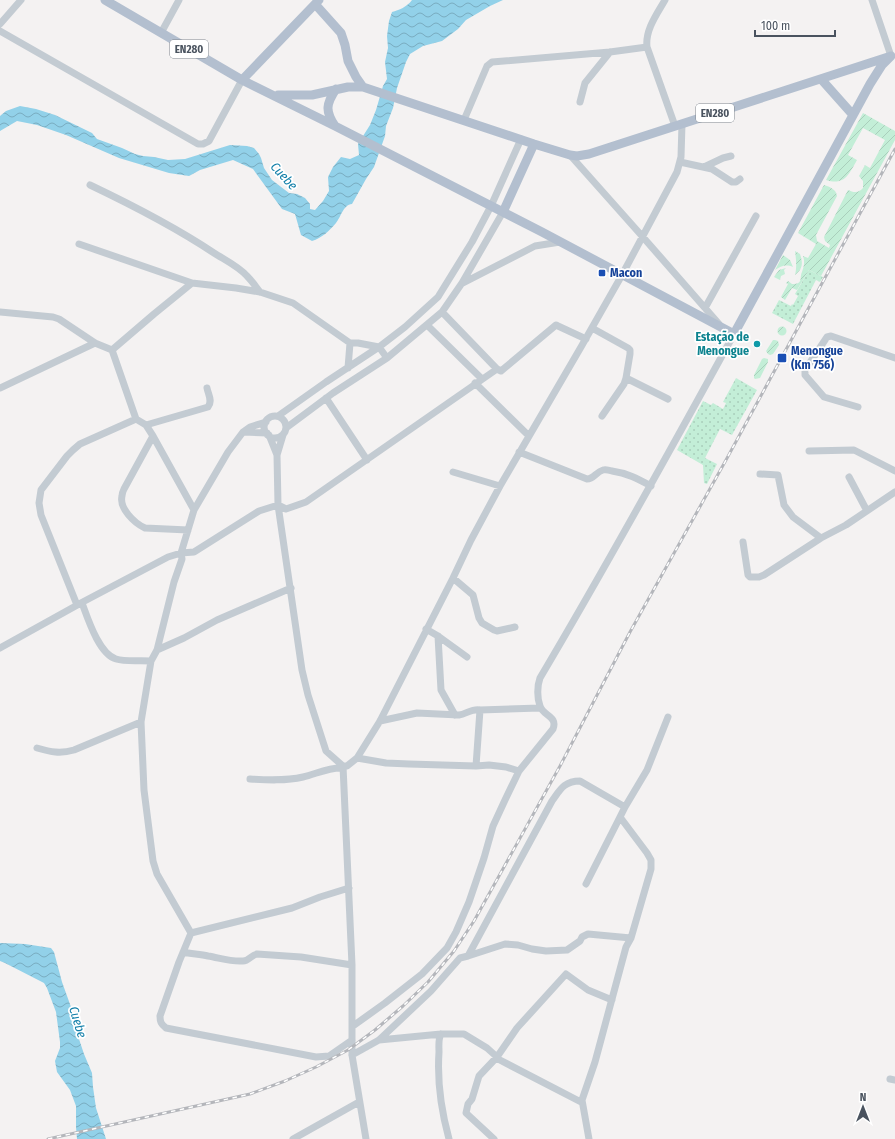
<svg xmlns="http://www.w3.org/2000/svg" width="895" height="1139" viewBox="0 0 895 1139" font-family="'Fira Sans Condensed',sans-serif">
<style>
.grass{fill:url(#grass-dots)}
.garden{fill:url(#garden-furrows)}
.water{fill:url(#water-waves)}
.lines{fill:none;stroke-linecap:round;stroke-linejoin:round}
.minor{stroke:#c3cbd2;stroke-width:7}
.major{stroke:#b3bfcf;stroke-width:9}
.rail-casing{stroke:#b4b6bb;stroke-width:3}
.rail{stroke:#fff;stroke-width:1.5;stroke-dasharray:4.5;stroke-linecap:butt}
.transit-dot{fill:#1a4fb4;stroke:#fff;stroke-width:1.5}
.culture-dot{fill:#0f9aa8;stroke:#fff;stroke-width:1.5}
.labels{text-anchor:middle;dominant-baseline:central;stroke-width:3.5;stroke-linejoin:round;paint-order:stroke}
.shield{fill:#fff;stroke:#80878f;stroke-width:1}
.shield-label{font-size:11px;font-weight:bold;fill:#4a535f}
.transit-label{font-size:12px;font-weight:bold;fill:#164399;stroke:#fff;text-anchor:start}
.culture-label{font-size:12px;font-weight:bold;fill:#0d838f;stroke:#fff;text-anchor:end}
.water-label{font-size:13px;font-style:italic;fill:#127fa9;stroke:#fff}
</style>
<defs>
<pattern id="grass-dots" width="8" height="8" patternUnits="userSpaceOnUse"><rect width="8" height="8" fill="#c3eed7"/><path d="M2 2h.1M6 6h.1" fill="none" stroke="#a9cebb" stroke-width="1.8" stroke-linecap="round"/></pattern>
<pattern id="garden-furrows" width="10" height="10" patternUnits="userSpaceOnUse"><rect width="10" height="10" fill="#c3eed7"/><path d="M-1 1l2-2M0 10L10 0M9 11l2-2" fill="none" stroke="#a9cebb"/></pattern>
<pattern id="water-waves" width="16" height="10" patternUnits="userSpaceOnUse"><rect width="16" height="10" fill="#92d1e9"/><path d="M0 5q4-4 8 0t8 0" fill="none" stroke="#79acc0"/></pattern>
</defs>
<rect width="100%" height="100%" fill="#f4f2f2"/>
<path class="grass" d="M809,270L823,277L820,282L816,280L793,324L772,313L779,300L791,306L792,304L793,305L798,296L795,294Z
M736,378L757,390L732,435L720,429L705,458L717,464L707,484L704,483L703,465L677,450L703,401L711,405L713,403L723,409L726,403L723,402Z"/>
<path class="garden" d="M863,113L895,131V140L821,276L809,270L797,290L792,288L785,300L781,297L788,284L786,283L788,281L792,284C804,284 799,278 802,272C804,266 805,262 803,256L808,258L816,244L798,233L824,185C830,187 836,189 837,196L816,235L817,241L829,248L830,245L825,241L824,237L848,190C854,193 859,193 863,188V181L859,176L865,165L870,168L885,140L863,128L848,155L857,160C849,174 845,186 826,180Z
M795,251L800,254C803,263 803,269 795,275C797,267 796,258 795,251Z
M783,255L790,260L793,267C786,264 781,266 775,270Z
M786,268L784,270L785,274L781,276L780,280L774,277L779,270Z
M777.5 331a4.5 4.5 0 1 1 9 0a4.5 4.5 0 1 1-9 0Z
M773,340H775L778,341L779,345L773,354L770,355L768,354L766,351Z
M764,358L768,359V362L760,378L755,379L754,378V375L762,359Z"/>
<path class="water" d="M412,0H503L490,6L466,20L458,29L442,41L423,46L410,54L406,62L397,88L393,108L386,126L385,136L374,167L366,179L352,204C343,205 341,217 336,223C329,231 322,238 312,241L301,235L295,214L282,209L253,169L233,160L200,170L189,176L169,173L119,158L66,135L37,125L17,121L0,131V116L6,111L20,106L36,109L55,115L92,133L97,139L122,148L135,154L143,156L154,157L168,160L185,159L230,145L247,146L254,148L259,154L261,158L264,168L272,180L289,193L297,194L305,198L310,204V209L315,210L323,201L329,191L328,177L333,167L341,157L350,159L359,155L358,144L370,125L376,110L383,86L387,79L385,62L388,48L387,36L389,21L392,12C399,10 407,7 412,0Z
M0,943L25,944L51,948L54,952L62,982L71,1007L75,1027L84,1054L92,1073L93,1087L96,1108L106,1139H77L76,1127V1106L70,1090L57,1072L55,1061L60,1048V1042L56,1012L47,988L44,983L5,963L0,961Z"/>
<g class="lines">
<path class="minor" d="M872,0L891,56
M0,24L21,0
M0,31L198,144H203L209,141L242,80
M161,33L179,0
M647,47C645,30 657,14 665,0
M580,102L585,83L610,52
M464,120L487,66L492,62L610,52L647,47L675,126
M570,155L642,236L719,324
M680,162L712,169L732,182H736L740,179
M704,167L723,158L731,156
M90,185C132,205 175,227 214,253C225,260 238,266 247,276C252,281 256,287 260,292
M79,244L192,283
M463,283L535,246L560,242
M705,308L756,216
M0,312L53,317L59,319L95,343L112,350L136,419L146,425L153,436L194,510
M442,312L497,369L501,371L556,325L558,326L586,339
M427,325L482,379
M592,328L628,348L630,350V354L626,378L624,384L602,416
M112,350L154,314L192,283L236,288L260,292L293,303L350,343H358L379,347L387,358
M348,368L350,343
M626,378L668,399
M475,383L529,436
M0,388L95,343
M326,398L367,460
M858,407L824,397L805,375V370L827,337L831,336L895,358
M278,416L326,382L379,347L405,327L438,297L472,242L491,206L521,139
M264 427a11 11 0 1 1 22 0a11 11 0 1 1-22 0Z
M136,419L80,444L73,450L67,456L41,490L39,503L41,515L77,605L168,557L181,553L194,552L259,511L278,505L286,509L306,502L497,369
M146,425L208,407C213,401 208,394 207,388
M286,428L333,393L387,358L442,312L462,283L503,212
M244,432L267,433
M269,435L277,455
M283,435L277,455L278,505L302,670L308,695L326,751L343,766L352,965V1055L366,1139
M153,436L124,489C123,491 122,493 122,496C119,508 134,523 145,528L188,530
M809,451L854,450L895,471
M519,452L587,479C594,479 596,472 603,470C606,469 609,470 612,471C627,473 638,479 651,486
M453,472L500,486
M760,474L778,475L784,505L793,517L821,538
M849,477L867,511
M743,542L748,575L750,577H759L764,575L821,538L846,525L895,492
M453,578L473,595L479,618L482,623L494,630L497,631L515,627
M77,605L82,603C88,619 99,654 116,659C126,662 139,660 151,661
M426,629L438,636L467,657
M438,636L441,690L455,715
M0,648L81,603
M157,650L184,638L217,620L291,588
M380,721L417,713L459,715C466,714 473,708 480,710L540,708
M37,748C51,752 60,754 74,750L141,722
M357,758L386,763L409,764L476,766L489,765L506,767L519,771
M343,766H347L357,758L380,721L453,578L471,540L500,486L581,347L622,275L677,172L681,157L682,124
M476,766L480,710
M250,779C267,780 286,781 303,777C316,774 329,767 343,768
M586,884L620,817
M349,888L320,897L292,908L191,933L179,962L160,1016C160,1022 161,1024 166,1028L316,1057L329,1056L352,1040
M191,933L157,874L153,861L144,790L141,722L151,661L157,650L174,582L182,559L181,553L194,510L228,452L243,432L250,427L266,422
M183,952C191,954 200,954 208,956C220,958 231,962 243,961C249,961 251,955 257,954L301,957L352,965
M468,956L505,944L518,945L532,949L546,951L567,950L580,941L582,937L588,934L631,938
M353,1026L385,1003L422,974L447,948L456,932L469,902L484,858L493,826L505,800L519,771L553,729C558,716 543,716 540,706C537,698 537,686 540,678C607,565 671,449 734,334
M441,1034C438,1039 439,1046 439,1052C437,1082 441,1110 449,1139
M379,1040L441,1034H464L487,1048L497,1057L496,1058L581,1102L582,1100
M352,1055L379,1040L431,991L460,958L468,956L552,801C560,790 564,781 580,781L625,807
M890,1079L895,1080
M293,1139L359,1102
M494,1139L466,1113L468,1104L472,1099L479,1076L497,1057L517,1028L566,974L588,990L612,1000
M589,1139L582,1100L595,1062L626,947L631,938L651,869V860L647,853L620,817L625,807L647,770L668,717"/>
<path class="major" d="M105,0L242,80L335,126L542,232L734,334L870,84L882,65L891,56
M315,4L341,33L345,45L348,61L356,77L363,87
M821,79L853,115
M242,80L319,0
M278,95H312L348,87H363L534,144L570,155L577,156L589,154L888,57
M335,126C325,111 326,104 336,89
M503,212L534,144"/>
<defs>
<path id="rail" d="M48,1139L250,1094L285,1081L316,1067L348,1050L375,1030L403,1006L428,982L454,951L474,921L560,766L630,632L726,460L895,149"/>
</defs>
<use href="#rail" class="rail-casing"/>
<use href="#rail" class="rail"/>
</g>
<g class="transit-dot">
<rect x="598" y="269" width="8" height="8" rx="2"/>
<rect x="777" y="353" width="10" height="10" rx="2"/>
</g>
<circle class="culture-dot" cx="757" cy="344" r="4"/>
<g class="labels">
<g class="shield">
<rect x="170" y="40" width="38" height="18" rx="3"/>
<rect x="696" y="104" width="38" height="18" rx="3"/>
</g>
<g class="shield-label">
<text x="189" y="49">EN280</text>
<text x="715" y="113">EN280</text>
</g>
<g class="transit-label">
<text x="610" y="273">Macon</text>
<text x="791" y="351">Menongue<tspan x="791" dy="14">(Km 756)</tspan></text>
</g>
<g class="culture-label">
<text x="749" y="337">Estação de<tspan x="749" dy="14">Menongue</tspan></text>
</g>
<g class="water-label">
<text transform="translate(284 176) rotate(47)">Cuebe</text>
<text transform="translate(78 1022) rotate(73)">Cuebe</text>
</g>
</g>
<g transform="translate(863 1107)" stroke="#ffffff" stroke-width="3" paint-order="stroke">
<path d="M0-3L7 15L0 10L-7 15Z" fill="#4a535f"/>
<text y="-6" font-size="11" font-weight="bold" text-anchor="middle" fill="#4a535f">N</text>
</g>
<path d="M755 30v6h80v-6" fill="none" stroke="#4a535f" stroke-width="2"/>
<text x="761" y="30" font-size="12" fill="#4a535f" stroke="#ffffff" stroke-width="3" paint-order="stroke">100 m</text>
</svg>
